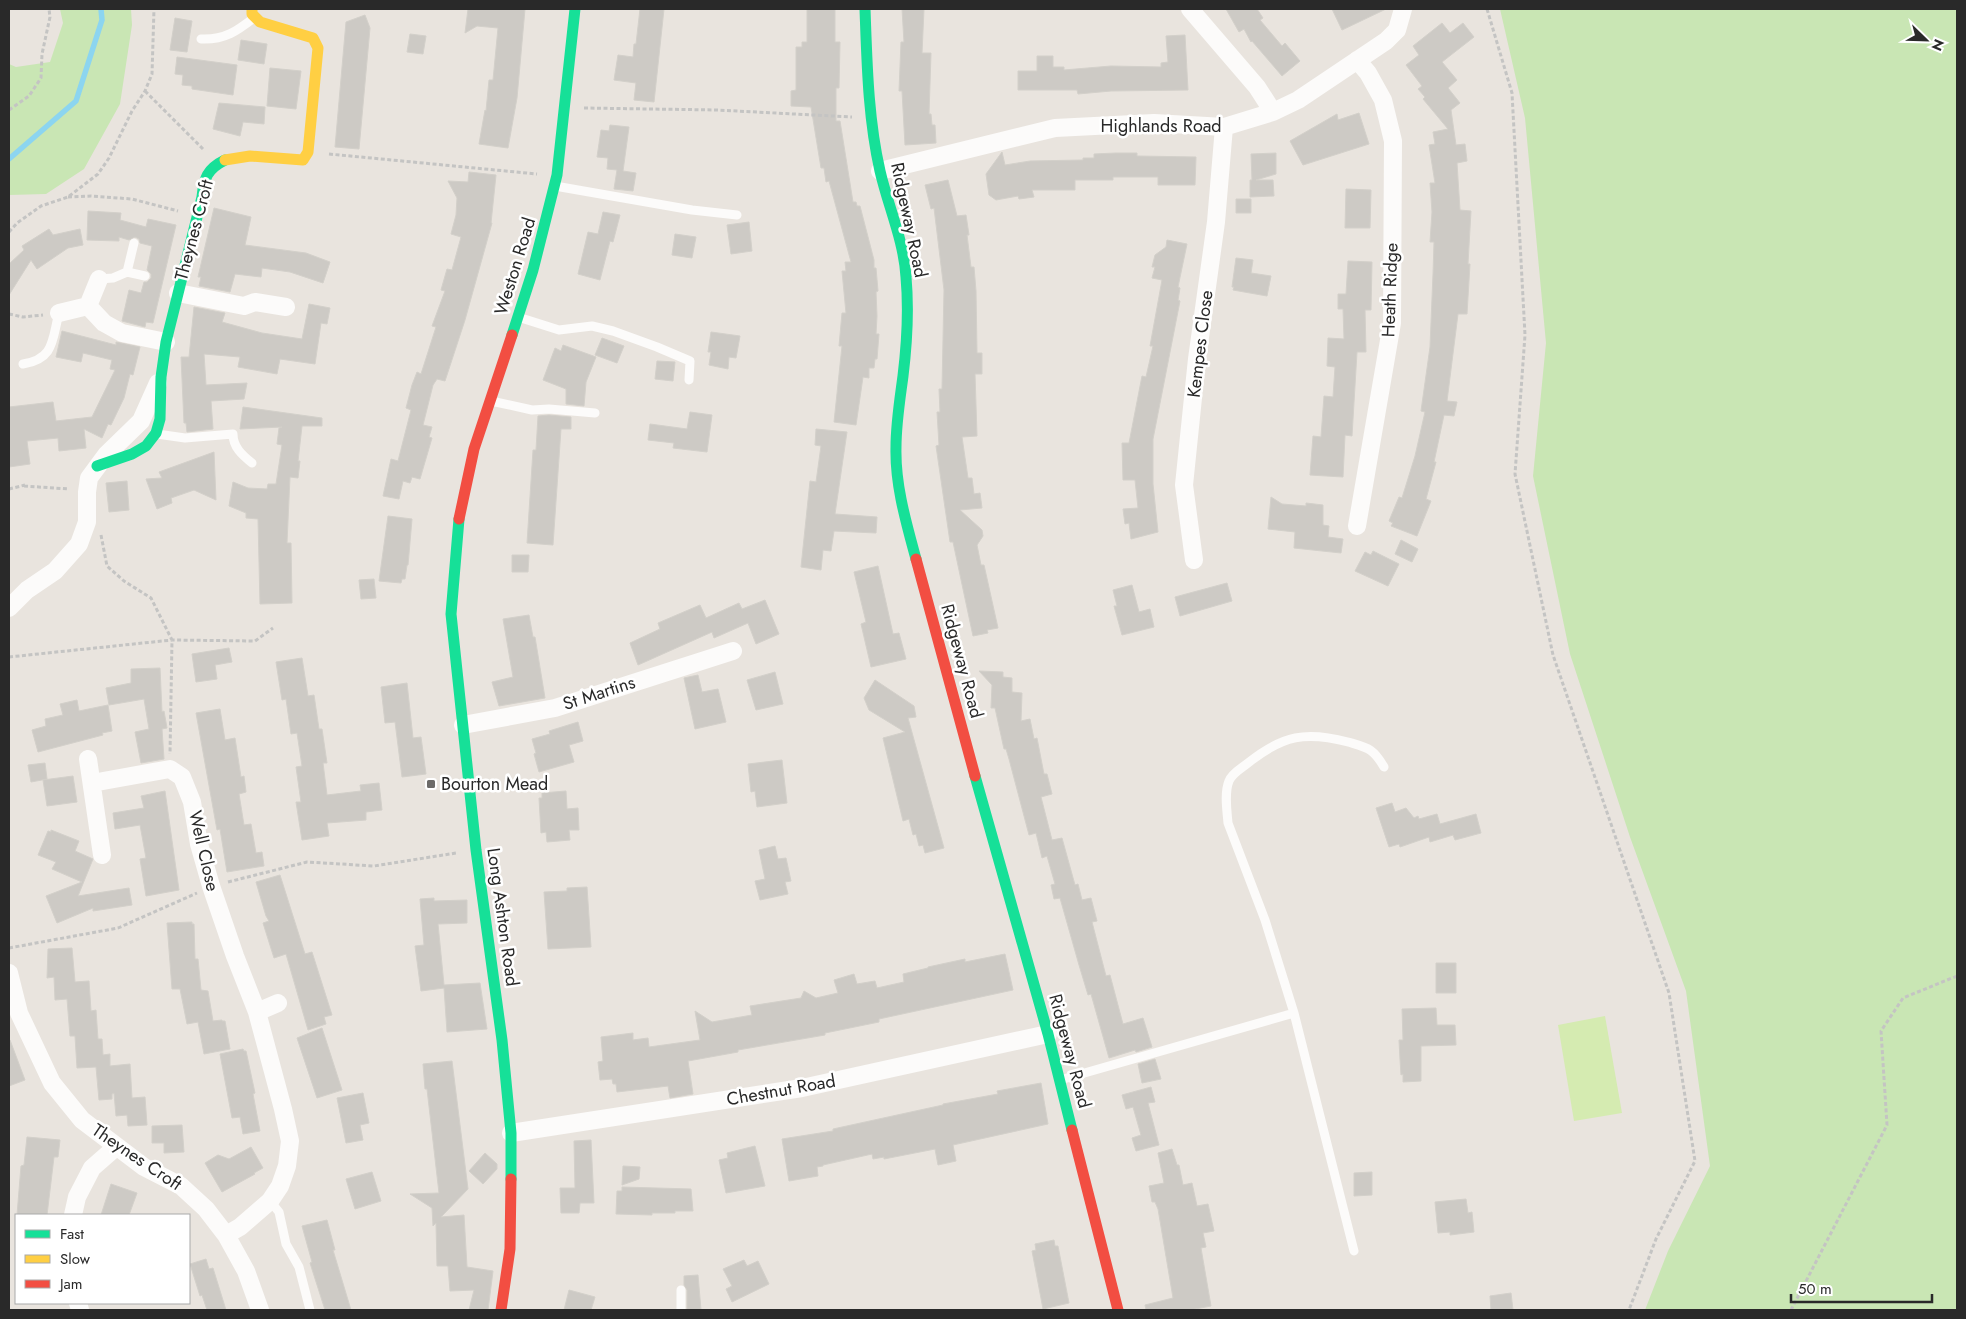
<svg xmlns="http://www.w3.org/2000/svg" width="1966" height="1319" viewBox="0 0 1966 1319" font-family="Jost,sans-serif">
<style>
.green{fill:#c9e6b4}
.pitch{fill:#d5ebb1}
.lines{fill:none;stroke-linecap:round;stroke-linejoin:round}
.stream{stroke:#8cd5f0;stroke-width:5.5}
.building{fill:#cdcac5;stroke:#d3d0ca}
.path{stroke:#c4c4c3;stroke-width:3;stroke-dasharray:4 2.5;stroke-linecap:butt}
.lane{stroke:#fcfbfa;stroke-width:9}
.street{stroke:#fcfbfa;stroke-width:18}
.fast{stroke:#16e098;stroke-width:11}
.slow{stroke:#ffcf43;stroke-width:11}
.jam{stroke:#f24e42;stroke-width:11}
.poi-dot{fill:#6c6a68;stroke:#fff;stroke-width:2}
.labels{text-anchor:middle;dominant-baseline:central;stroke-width:5;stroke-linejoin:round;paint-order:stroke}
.street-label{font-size:18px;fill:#292929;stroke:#fff}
.poi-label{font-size:18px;fill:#292929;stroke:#fff;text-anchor:start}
</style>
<rect width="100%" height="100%" fill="#e9e4de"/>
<path class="green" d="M60,9H131L132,25L120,104L84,169L46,194L9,195V64L16,67L50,62L63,23Z
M1500,9H1957V1310H1645L1668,1251L1710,1166L1686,991L1630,837L1570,654L1533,476L1546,343L1525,118Z"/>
<path class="pitch" d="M1605,1016L1622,1113L1574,1121L1558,1025Z"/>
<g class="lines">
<path class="stream" d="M9,159L76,101L102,20L101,9"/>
</g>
<path class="building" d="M468,9H525L517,98L508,148L479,144L485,110L486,111L489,80H493L498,28L477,26L465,33Z
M640,9H664L654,102L634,100L636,83L614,80L618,55L633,57L634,44H636Z
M807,9H835V42H840L839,88H836V121H840L853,202H856L857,206H860L874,260V268H876L878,291L876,292L877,316L876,334H879L877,359H875L874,368H869V378L863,377L856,425L834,422L842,346H839L842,313H846L842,271H846L845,262H851L829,181L826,182L824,168H821L811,107L791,106V91L796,90V47H802V42H807Z
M902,9H924L922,53H931L929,114H931L932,125H935L936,143L905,145L902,91H899L901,42H904Z
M1226,9H1257L1263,18L1260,20L1282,46L1285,43L1300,61L1282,76L1252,41L1251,42L1244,29L1239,32Z
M1332,9H1386L1342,30Z
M365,15L370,28L359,149L335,147L346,22Z
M175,18L192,21L187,52L170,50Z
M1442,23L1450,33L1463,23L1474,37L1442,62L1457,80L1448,88L1460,103L1451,110L1456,145L1465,144L1467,161L1457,163L1460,210L1471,211L1468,264H1470L1467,314H1458L1447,401L1457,402L1454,416L1444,415L1434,462H1436L1426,499L1431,501L1417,536L1391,526L1393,523L1389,521L1399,497L1402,498L1415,456L1425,412L1421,411L1430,347L1433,274L1434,242H1430L1432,212L1430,183H1435L1429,145L1435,144L1433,132L1448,129L1423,99L1425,97L1418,89L1422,86L1406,65L1419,55L1413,46Z
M410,34L426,36L423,54L407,52Z
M1185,35L1188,90L1111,91L1078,94L1077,90H1018V71H1037V56H1053V67H1064V70L1111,66L1161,67V63L1168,62L1166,36Z
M241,40L267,44L264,64L238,60Z
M177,57L237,65L233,95L192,89V86L182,85L183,75L175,74Z
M270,68L301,71L296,109L267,106Z
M219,103L265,107L264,124L243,122L240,136L213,129Z
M1359,113L1369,144L1303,165L1290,141L1337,114L1338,120Z
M610,125L629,127L623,171L636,173L633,191L614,189L617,170L607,169L608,158L597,157L601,130L609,131Z
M1002,152L1005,165L1030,161L1083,160V158H1094V154L1116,153H1137V156L1196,157L1195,185H1158V177H1113V180H1075V190H1032L1034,197L1019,199L1018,196L996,200L989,195L986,174Z
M1276,153V174L1256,180H1273L1274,196L1250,197V180H1252L1251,154Z
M469,172L496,175L491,223H492L465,320L445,381L437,379L433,385L423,425L432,427L429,437L432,438L420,479L412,477L410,483L403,481L399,499L383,496L391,459L398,461L411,410L406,408L412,385L417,372L421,374L436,327L432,326L445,291L441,290L447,269L452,270L461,237L451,234L456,215L457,198L448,181L468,182Z
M948,180L957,216L966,215L969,235H967L971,267H974L976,291L977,353H982V374H975L977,436L962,437L968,478H972L974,494L980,493L982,508L960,510L982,530L983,536L977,545L981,565H984L998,628L987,630L988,633L973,636L953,542H950L936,446L939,445L937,412H940L939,389H942L944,290L934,208L931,209L925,185Z
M1346,189L1371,190L1370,228H1345Z
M1236,199H1251V213H1236Z
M214,208L251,217L245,245L306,253L330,262L323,283L290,272L262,268L261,277L235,274L230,292L199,286L201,277H198Z
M88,211L121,213L120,220L146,227L148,219L176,225L153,323L146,322L145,327L122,321L129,290L141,293L144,282H147L151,278V274L147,270L152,246L140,243L139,239L135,237L129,240L119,237V241L87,240Z
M603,212L620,215L613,242L610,241L600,280L578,274L588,232L598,234Z
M749,222L752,251L731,254L727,225Z
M49,229L53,235L80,229L83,245L68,248L37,269L31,260L9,295V264L24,250L22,246Z
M675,234L696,237L692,258L672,255Z
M1167,240L1187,244L1178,287L1180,288L1178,300L1180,301L1153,439V484L1158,532L1131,539L1129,523L1125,524L1123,509L1138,508L1135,480H1123L1122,443H1129L1142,376L1146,377L1153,346H1150L1162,280L1152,278L1155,267H1152L1155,255L1166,247Z
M1236,258L1253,260L1251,273L1271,276L1267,296L1233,290L1234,287H1232Z
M1348,261L1372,262L1371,310H1365L1366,352H1357L1352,436L1345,435L1343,477L1310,475L1313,436L1321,437L1324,396L1333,397L1335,367L1327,366L1328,338L1344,339L1343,309H1338V294H1346Z
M309,304L330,308L327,324L321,323L315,364L280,359L277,374L238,367L240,357L204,354L206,385L247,383L244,399L211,401L213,429L187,432L186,423H184L181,357H189L194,307L225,313L222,322L262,333L302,339Z
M62,331L116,345V342L140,347L133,375L130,374L124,398L111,425L108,424L102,438L84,429L86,448L59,451L58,438L27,441L30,464L9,467V407L53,402L56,421L92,417L115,370L110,369L112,360L83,353L81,362L56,357Z
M711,332L740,336L736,358L729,357L728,369L709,365L711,352H708Z
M602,338L624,346L617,363L595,355Z
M563,345L596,357L586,382L584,406L566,404V389L543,380L555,348L561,351Z
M657,361L675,362L673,381L655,379Z
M243,407L322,418V426H302L298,461H300L298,478L290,477L287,543H291L292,603L260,604L258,519L246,518V513L229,506L233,482L248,488L267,489L268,484H276L282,445L277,444L279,428L282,427L240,429Z
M690,412L712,415L707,452L673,448L674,443L648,440L650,424L687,429Z
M549,415L571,417V429H561L553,545L527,543L533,450H536L538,416Z
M816,429L847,432L835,514L877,517L876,533L834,531L831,551L823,550L821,570L801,567L810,481L816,482L821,446L815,445Z
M214,452L216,500L194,490L171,498L172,503L157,509L146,479L162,478L159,472Z
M127,481L129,510L109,512L106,483Z
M1271,497L1282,504L1306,506V503L1323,505V525L1329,526L1328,537L1343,539L1341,553L1294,548L1295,532L1268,529Z
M388,516L412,519L408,565H407L405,579H402L401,583L379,581Z
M1401,540L1418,549L1412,562L1395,554Z
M1373,551L1399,564L1388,586L1355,571L1365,552L1371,555Z
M512,555H529L528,572H512Z
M878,566L893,634L899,633L906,659L871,667L861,624L866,622L854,572Z
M374,579L376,598L361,599L359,580Z
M1227,583L1232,601L1180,616L1175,597Z
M1132,585L1139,612L1150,609L1154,627L1122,635L1114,606H1117L1113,590Z
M765,600L779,634L756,644L748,623L714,638L712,632L638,665L630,643L660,629L658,623L700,605L706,618L739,603L742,609Z
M529,615L533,637H535L545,698L499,706L492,682L513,677L503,619Z
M229,648L232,662L215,665L217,679L196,682L192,654Z
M302,658L308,696L314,695L319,729H322L327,763H323L327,795L361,791L360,785L379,783L382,810L366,812V820L327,823L329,836L302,840L296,802H301L296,767L302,766L297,733L291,734L286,699L282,700L276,662Z
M160,668L162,712L164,711L167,728L162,729L164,759L141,763L135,732L149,729L144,699L109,705L106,688L131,683V669Z
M979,671L1003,672V677L1012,678V692L1022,693L1021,721L1030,719L1034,739L1037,738L1044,774H1047L1052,794L1041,797L1052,840L1062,838L1075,885L1078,884L1082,900L1091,898L1097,921L1092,922L1106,976L1110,975L1123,1024L1143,1018L1152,1047L1136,1052L1135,1050L1109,1058L1091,994L1088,995L1079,965L1060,898L1054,899L1051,885L1055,884L1047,856L1042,858L1036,833L1029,835L1009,759L1006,749H1004L995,708H991L992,685Z
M775,672L783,704L756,710L747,680Z
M698,675L702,692L718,689L726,722L695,729L684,678Z
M875,680L914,706L916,717L908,718L944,848L925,853L923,845L919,846L916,834L913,835L909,819L903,821L883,738L905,732L869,710L864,698Z
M407,683L413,738L421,737L426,774L402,777L395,722L385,723L381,687Z
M77,700L79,711L108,705L112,731L102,733L103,735L38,752L32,730L46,726L45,719L63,715L60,704Z
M220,709L225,740L235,738L241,777L244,776L246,792L239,794L244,825L251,824L256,853L262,852L264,866L227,872L220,829L217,830L196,713Z
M578,722L583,741L569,745L574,762L539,772L534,754L536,753L532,739L550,734L549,731Z
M782,760L787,803L757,807L755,791L751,792L748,764Z
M45,763L47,779L31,782L28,765Z
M73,776L77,802L47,806L43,780Z
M165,791L179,890L146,896L140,859L146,858L140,825L115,829L113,813L144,808L141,796Z
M566,791L567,809L578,808L579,830H569L570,840L547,842L546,832L541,833L539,798H542V793Z
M1392,803L1395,812L1406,808L1414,818L1418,816L1419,819L1437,814L1440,824L1476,814L1481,833L1455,840L1453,835L1430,842L1429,837L1400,847L1399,844L1389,847L1376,808Z
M51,830L79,841L75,851L93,859L78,896L129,888L132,905L93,911V908L57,923L46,896L82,882L52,869L56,862L38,855L48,831L51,832Z
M775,846L778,859L786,858L791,881L785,882L788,894L760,900L755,881L765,879L759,850Z
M280,875L305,954L312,952L332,1015L324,1017L326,1024L308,1030L286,954L274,958L263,923L269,921L266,916L256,882Z
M587,887L591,947L548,949L544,892L567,891V888Z
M434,898V901L467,900V923L438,924L444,985L480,983L487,1029L447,1032L444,988L421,991L415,946L424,945L420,899Z
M192,922V924H194L195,959H198L201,990L208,991L213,1021L222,1020V1021H225L230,1049L204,1054L198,1022L187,1024L180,989H172L167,923Z
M72,948L75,982L89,981L91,1011L96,1010L98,1039H102L103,1055L110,1054V1066L130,1064L132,1098L145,1097L147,1125L128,1126L127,1115L116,1116L114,1093L112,1094V1099L99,1100L96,1067L77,1068L75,1036H70L67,999L55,1000L54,977L47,978L48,949Z
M1005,954L1013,990L879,1019V1022L825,1033V1035L738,1050V1052L688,1061L693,1094L670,1098L668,1086L617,1092L616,1084H613L612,1079L600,1080L598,1062L603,1061L601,1037L633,1033V1040L648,1038L649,1047L700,1040L695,1011L712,1022L752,1015L750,1006L801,998L804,991L816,998L838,993L834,980L854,974L857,984L875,981L877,988L904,982L903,974L928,968V967L965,959V962Z
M1436,963H1456V993H1436Z
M1436,1008L1437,1025H1455L1456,1045L1421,1046V1081L1403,1082V1074L1401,1075L1400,1059L1399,1040H1403L1402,1009Z
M322,1028L342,1090L317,1098L297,1038Z
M9,1040H10L25,1080L9,1086Z
M243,1049L244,1051H246L255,1093L253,1094L260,1131L243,1134L240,1117L232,1118L220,1054Z
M1155,1059L1161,1079L1142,1083L1138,1064Z
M452,1061L468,1189L441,1217L464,1215L467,1267L493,1271L488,1310H469L474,1290L450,1291L448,1266H437L436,1223L433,1226L432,1208L410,1194L439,1193L427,1089H425L423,1064Z
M1041,1083L1048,1124L953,1145L956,1161L938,1165L935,1149L884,1159V1157L873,1159L872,1154L823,1165V1166L817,1167L818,1176L789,1181L782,1139L833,1131V1129L943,1105V1104L998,1094L997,1091Z
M1151,1087L1155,1102L1148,1103L1159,1145L1136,1151L1132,1138L1141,1135L1133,1107L1126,1109L1122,1095Z
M363,1093L369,1123L360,1125L363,1140L346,1143L337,1098Z
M182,1125L184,1152L164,1153V1143H152V1126Z
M27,1137L60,1140L58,1157H54L47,1215H17L21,1166L24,1165Z
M591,1140L594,1203H580L579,1213H561L560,1188H575L574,1141Z
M755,1146L765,1186L726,1193L719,1160L728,1158L727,1153Z
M251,1147L263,1168L254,1173L255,1174L222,1192L205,1163L218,1155L229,1159Z
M1172,1149L1177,1165H1179L1183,1185L1192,1183L1197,1206L1208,1204L1214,1231L1203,1233L1206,1247L1201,1248L1211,1306L1190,1310H1146L1145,1305L1173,1298L1158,1209L1155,1202H1152L1149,1186L1164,1183L1158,1153Z
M485,1153L497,1164V1169L483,1184L469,1171Z
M623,1166L640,1167L639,1179L622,1185Z
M372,1172L381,1201L355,1209L346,1179Z
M1372,1172V1195L1354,1196V1173Z
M111,1184L137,1193L129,1215H101Z
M622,1187L691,1189L693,1211H675V1213H652V1215L616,1214L617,1191H622Z
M1466,1199L1468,1213L1472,1212L1474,1232L1450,1235V1232L1438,1233L1435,1202Z
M327,1220L335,1250H333L351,1310H325L310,1263L312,1262L302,1226Z
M1054,1240L1055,1246H1058L1069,1303L1043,1309L1032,1251L1036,1250L1035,1244Z
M206,1259L209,1269L213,1268L226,1310H207L202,1295L200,1296L190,1264Z
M744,1260L747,1266L758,1261L769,1284L732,1302L726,1289L732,1286L723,1269Z
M698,1275L701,1310H687V1290L684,1285V1276Z
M569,1290L595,1297L591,1310H564Z
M1511,1293L1513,1310H1491L1490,1296Z"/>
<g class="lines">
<path class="path" d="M1487,9L1512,93L1525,335L1515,474L1553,655L1669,993L1695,1161L1656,1239L1629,1310
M145,91L203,149
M584,108L717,110L852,117
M9,110L29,96L41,78L42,54L50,17L49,9
M329,154L537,174
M68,197L91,196L132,199L178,211
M9,232L17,223L41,206L68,197L98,174L109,158L132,111L145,91L152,74L154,9
M9,314L23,317L43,315
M24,486L69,489
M9,489L25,485
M101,535L107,566L124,581L151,598L172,640L170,754
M9,657L172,640L255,641L273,628
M228,882L307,862L374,866L456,853
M9,948L118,928L197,893
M1791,1310L1887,1125L1881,1031L1903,998L1957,976"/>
<path class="lane" d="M201,39C225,40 237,31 255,17
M555,186L692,210L737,215
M127,272L145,276
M99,279L113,278L127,272L134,243
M518,317L559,330L592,326L613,331L657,347L690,361L689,380
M23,364C55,359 52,339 59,313
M491,401L532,410L549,409L595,413
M157,434L185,438L233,434C233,447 242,455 252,463
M1294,1013L1265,920L1228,823C1227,811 1224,793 1229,781C1232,773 1242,768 1248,763C1283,735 1306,731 1348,742C1368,748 1373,748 1384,767
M1060,1080L1294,1013L1354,1251
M270,1201L279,1212L286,1244L299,1267L310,1310
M681,1290V1310"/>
<path class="street" d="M1190,9L1257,87L1273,112
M880,171L1055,128L1154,123L1224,127L1273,112L1298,100L1386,41L1397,30L1403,9
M99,279L88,306L104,323L122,333L166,342
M178,293L244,306L255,302L286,307
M59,313L88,306
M1357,526L1392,323L1393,141L1383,100L1368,73L1357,60
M1194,560L1184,485L1197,359L1216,222L1224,127
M9,608L27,590L55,571L79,544L87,522V492L89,478L106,455L141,421L158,383
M463,725L555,708L733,651
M88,759L102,855
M92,783L170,769L182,777L192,802L199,844L211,886L235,956L257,1012L283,1109L290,1141L287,1166L280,1186L270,1201L240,1227L226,1235
M9,973L19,1013L52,1083L82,1120L144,1167L181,1186L206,1209L226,1235L246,1271L260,1310
M257,1012L278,1003
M511,1133L802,1088L1048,1034
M73,1215L77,1197L92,1168L116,1147
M78,1303L80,1310"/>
<path class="fast" d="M865,9C867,63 868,118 880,171C888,206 904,241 906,277C909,310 907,343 903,376C900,399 896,423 896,447C895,485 906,522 916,559
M512,335L533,270L557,175L575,9
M97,466L132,454L146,446L156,433L160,419L161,377L166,342L202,197C204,178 207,169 225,160
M459,519L451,614L476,850L502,1040L511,1133V1179
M975,776L1048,1034L1072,1130"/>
<path class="slow" d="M225,160L250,156L303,160L308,152L318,48L313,38L260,22L252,14V9"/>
<path class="jam" d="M459,519L474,449L512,335
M916,559L975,776
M1072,1130L1118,1310
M501,1310L510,1249L511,1179"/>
</g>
<rect class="poi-dot" x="426" y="779" width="10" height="10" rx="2.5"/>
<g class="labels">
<g class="street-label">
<text x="1161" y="126">Highlands Road</text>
<text transform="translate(909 220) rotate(78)">Ridgeway Road</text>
<text transform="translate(194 230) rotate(-75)">Theynes Croft</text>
<text transform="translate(515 266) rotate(-73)">Weston Road</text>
<text transform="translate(1390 290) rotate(-88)">Heath Ridge</text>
<text transform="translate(1200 344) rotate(-83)">Kempes Close</text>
<text transform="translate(962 661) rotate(75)">Ridgeway Road</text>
<text transform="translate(599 693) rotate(-18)">St Martins</text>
<text transform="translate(204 851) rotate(77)">Well Close</text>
<text transform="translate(503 917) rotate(82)">Long Ashton Road</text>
<text transform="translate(1070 1051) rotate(75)">Ridgeway Road</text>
<text transform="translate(781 1090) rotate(-10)">Chestnut Road</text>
<text transform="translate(137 1157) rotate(34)">Theynes Croft</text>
</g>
<g class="poi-label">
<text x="441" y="784">Bourton Mead</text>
</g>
</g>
<rect width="1966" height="1319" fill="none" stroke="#292929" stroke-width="20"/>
<rect x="15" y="1214" width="175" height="90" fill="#ffffff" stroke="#a9a9a9"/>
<rect x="25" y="1230" width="25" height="8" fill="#16e098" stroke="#a9a9a9"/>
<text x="60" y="1239" font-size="15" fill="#292929">Fast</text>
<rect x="25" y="1255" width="25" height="8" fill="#ffcf43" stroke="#a9a9a9"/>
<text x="60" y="1264" font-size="15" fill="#292929">Slow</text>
<rect x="25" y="1280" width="25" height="8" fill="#f24e42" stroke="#a9a9a9"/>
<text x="60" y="1289" font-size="15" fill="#292929">Jam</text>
<g transform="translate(1926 40) rotate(113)" stroke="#ffffff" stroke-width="4" paint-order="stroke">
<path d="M0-4L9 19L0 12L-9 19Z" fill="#292929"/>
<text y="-8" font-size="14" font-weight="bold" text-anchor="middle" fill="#292929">N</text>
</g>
<path d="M1791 1294v8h141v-8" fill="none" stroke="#292929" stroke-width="2.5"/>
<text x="1798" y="1294" font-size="15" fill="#292929" stroke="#ffffff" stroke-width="4" paint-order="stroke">50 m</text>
</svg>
